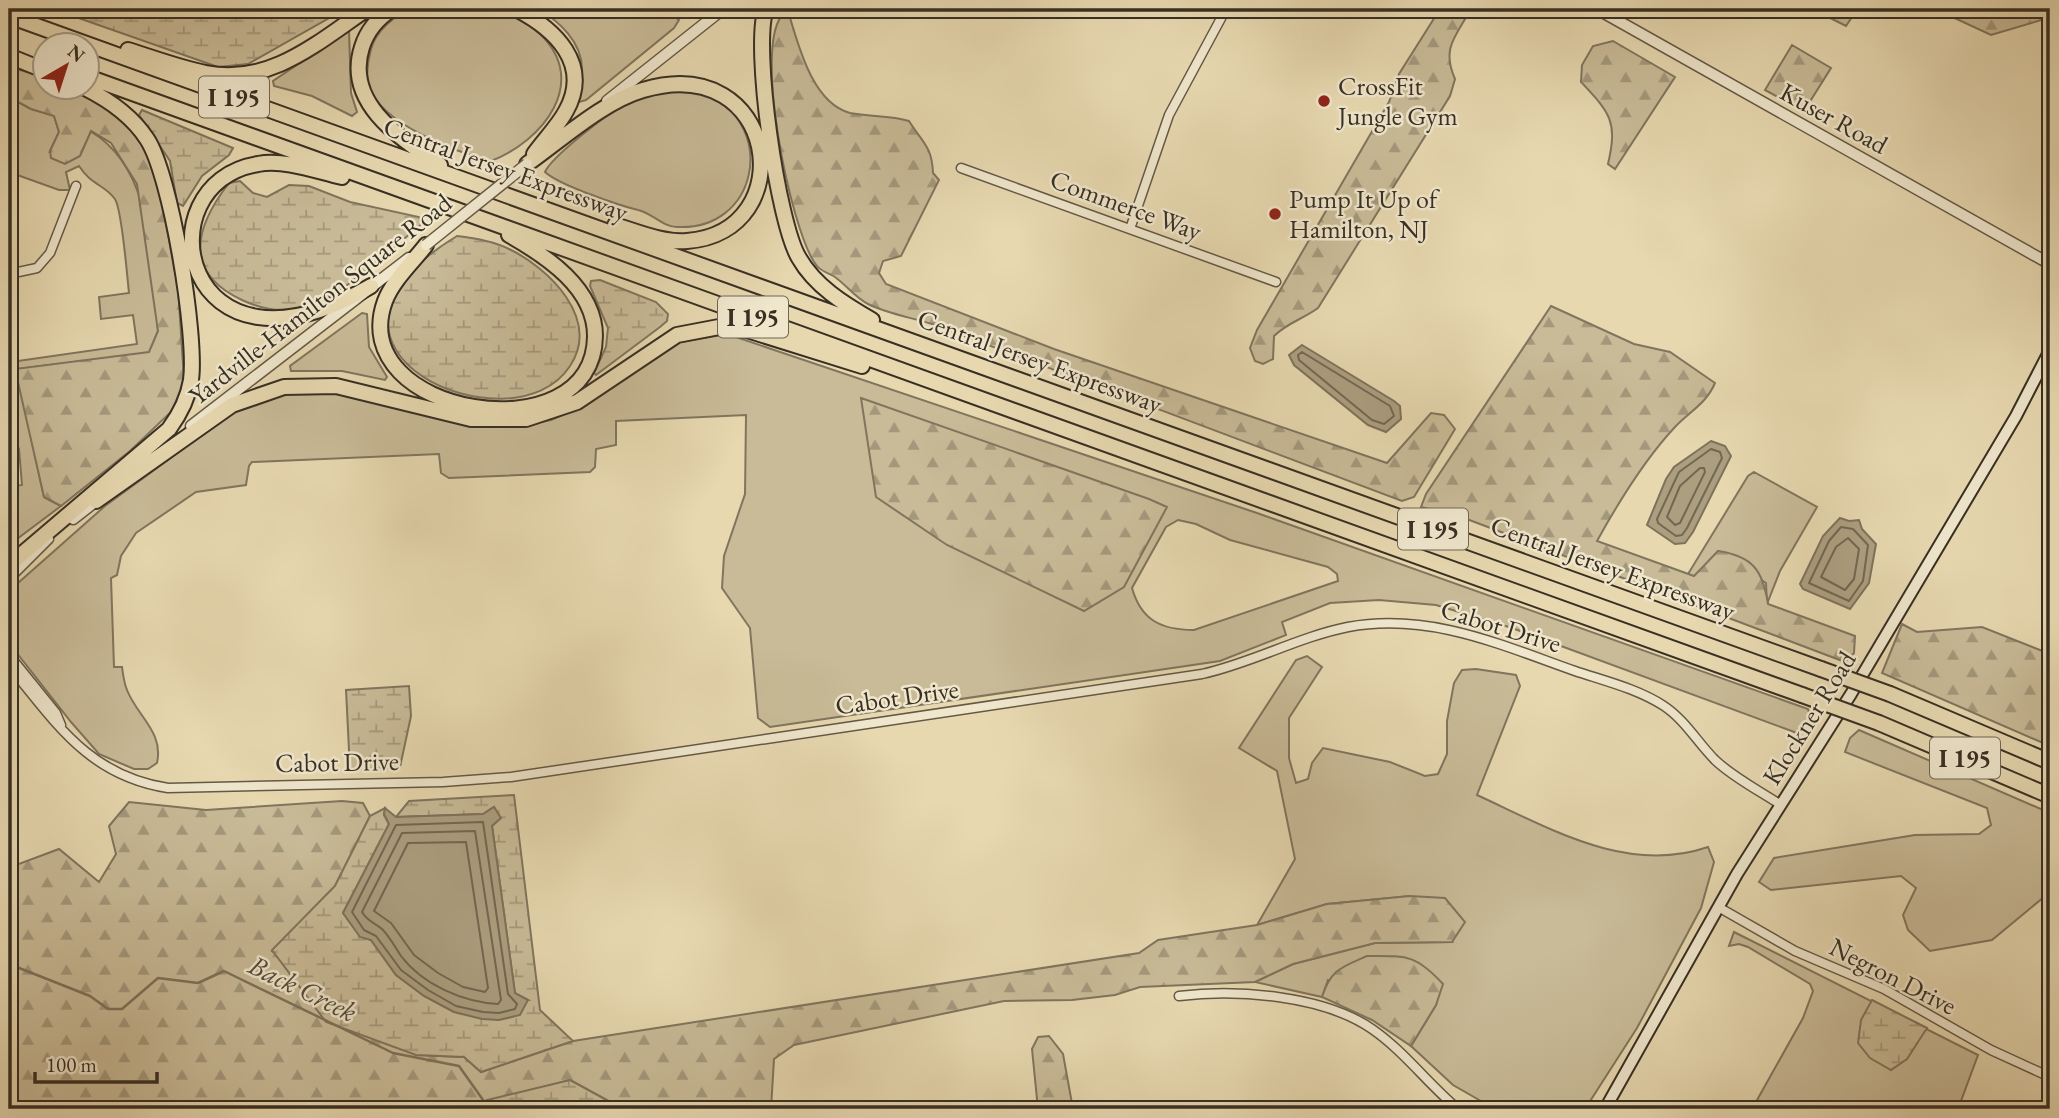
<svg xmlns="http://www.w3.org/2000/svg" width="2059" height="1118" viewBox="0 0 2059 1118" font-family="'EB Garamond',serif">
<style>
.green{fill:#c9bb98;stroke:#80755e;stroke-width:2;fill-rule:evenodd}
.forest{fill:url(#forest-firs);stroke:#80755e;stroke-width:2}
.wetland{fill:url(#wetland-marsh);stroke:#80755e;stroke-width:2}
.water{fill:#ac9f80;stroke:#7e725b;stroke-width:2}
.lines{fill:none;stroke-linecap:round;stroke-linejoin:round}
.shore{stroke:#726752;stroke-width:2}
.stream{stroke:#7e725b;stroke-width:2.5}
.minor-casing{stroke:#645946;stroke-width:11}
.tertiary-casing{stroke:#645946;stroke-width:13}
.secondary-casing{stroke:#382f23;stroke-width:14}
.motorway-casing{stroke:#382f23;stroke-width:18}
.minor{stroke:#efe6cc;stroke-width:8}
.tertiary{stroke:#efe6cc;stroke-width:10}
.secondary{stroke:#efe6cc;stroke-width:10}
.motorway{stroke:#e7d8b0;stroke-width:14}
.tertiary-bridge-casing{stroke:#645946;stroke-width:13;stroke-linecap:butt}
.motorway-bridge-casing{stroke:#382f23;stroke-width:18;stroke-linecap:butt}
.tertiary-bridge{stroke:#efe6cc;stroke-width:10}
.motorway-bridge{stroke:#e7d8b0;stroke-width:14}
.poi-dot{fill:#8f2418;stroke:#efe6cc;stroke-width:2.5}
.labels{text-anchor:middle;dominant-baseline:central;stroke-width:5;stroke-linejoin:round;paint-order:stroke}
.shield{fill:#efe6cc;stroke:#6f6656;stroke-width:2}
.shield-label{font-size:24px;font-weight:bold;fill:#382f23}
.poi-label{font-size:26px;fill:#382f23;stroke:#efe6cc;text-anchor:start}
.street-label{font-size:26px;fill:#382f23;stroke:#efe6cc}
.water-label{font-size:28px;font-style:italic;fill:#554b3a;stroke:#efe6cc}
</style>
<defs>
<pattern id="forest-firs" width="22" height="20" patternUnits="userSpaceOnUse" patternTransform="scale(1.75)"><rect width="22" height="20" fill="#c9bb98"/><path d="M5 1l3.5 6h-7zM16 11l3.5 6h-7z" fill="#a4987c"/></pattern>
<pattern id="wetland-marsh" width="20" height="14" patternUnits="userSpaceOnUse" patternTransform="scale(1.75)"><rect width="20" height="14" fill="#c9bb98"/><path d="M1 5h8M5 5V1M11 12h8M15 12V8" fill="none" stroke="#a4987c"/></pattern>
</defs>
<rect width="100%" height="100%" fill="#e7d8b0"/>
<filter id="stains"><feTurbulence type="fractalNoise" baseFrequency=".00286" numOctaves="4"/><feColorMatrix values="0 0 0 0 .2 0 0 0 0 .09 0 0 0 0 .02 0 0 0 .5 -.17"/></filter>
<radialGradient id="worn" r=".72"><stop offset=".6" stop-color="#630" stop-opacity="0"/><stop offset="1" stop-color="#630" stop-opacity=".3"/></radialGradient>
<path class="green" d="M412,9C437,9 468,4 493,9C509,12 528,23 540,34C590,82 543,141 491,161C456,152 383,125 369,87C365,75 368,61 371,49C376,31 394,15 412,9Z
M538,9C584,9 629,19 674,16L679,20L674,28L586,100L579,102C576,90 582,81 582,69C582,42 559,21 538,9Z
M349,30L351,93L357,112L352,116L312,96L274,86L273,81Z
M684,91C692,92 703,92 710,96C777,129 757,231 677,227C663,227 652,213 638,210C618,205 559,185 545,172C552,156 613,109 630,101C647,93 666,92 684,91Z
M9,97L31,109L54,115L59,132L50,151L90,131C155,169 151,263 158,331L149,353L16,369L44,497L61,506L9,545V504L16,500L14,486L22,485L19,449L15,441L16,422L9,404V378L13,359L18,361L137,344L133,315L101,319L99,297L129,293C127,275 122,210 115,199C104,184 92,186 79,166L66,172L70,190H59L9,172Z
M362,313L367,314L369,347L387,377L385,380L342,371H291L290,366Z
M727,334L1257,513L1808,709L1811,720L1797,733L1512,628L1436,605L1379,600L1330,603L1282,622L1286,635L1220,661L770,727L758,718L750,628L722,588L724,556L745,494L746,415L616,421V445L596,449L595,467L590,472L449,478L441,473L439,454L252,462L249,466L246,485L196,492L136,533L121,556L117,575L111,578L114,667H122C123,675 124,683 127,690C137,716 164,732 157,763L148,769H134L99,754L71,722L9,643V591L105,506L235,411L268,395L313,391L344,394L483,426L515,427L551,420L586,405L675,343ZM1178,520L1196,524L1230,540L1328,567L1337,574L1338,581L1194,630C1161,630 1141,620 1132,588L1166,527Z
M1754,472L1817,507L1780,571L1767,604L1766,583L1718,551L1694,577L1688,574L1748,476Z
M1307,656L1322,667L1289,718V758L1296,783L1308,779L1312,763L1323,748L1390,762L1425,776L1438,774L1447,754V721L1454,683L1462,670L1476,669L1516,675L1520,686L1477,795C1549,828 1627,875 1708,847L1714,862L1701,908L1637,1028L1585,1109H1495L1453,1085L1411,1046L1436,1005L1328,980L1322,997L1255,982L1293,964L1375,943L1452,942L1410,896L1327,904L1257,925L1295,859L1277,771L1239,748L1296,660Z
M1859,730L2050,813V892L1992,940L1930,951L1908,930L1903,915L1916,888L1901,876L1771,890L1759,882L1774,858L1915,835L1979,834L1991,825L1987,808L1845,752L1850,738Z
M1734,932L1978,1055L1958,1109H1752L1803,1018L1813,991L1810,984L1748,947L1739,944L1729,946Z"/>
<path class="forest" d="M1440,9H1471C1456,36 1441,48 1455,79L1450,96L1318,308C1303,319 1287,323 1274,336L1273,359L1263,364L1255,361L1250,348L1257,330L1389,102L1399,74Z
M1812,9H1852L1854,14L1846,26Z
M1951,9H2048V18L1991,35L1948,15Z
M788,11C798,44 812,103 850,113C870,117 890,115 909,121C922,142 932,146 933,173L939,180L901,256L883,261L879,273L886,284L1054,349L1387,463L1431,413L1444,415L1455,429L1414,497L1402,501L935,325C914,318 888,314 868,304C856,298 846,285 835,277C830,274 821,271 817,266C791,236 748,27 788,11Z
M1613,41L1675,77L1615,169L1608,164C1618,121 1610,113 1581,82L1582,65L1593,46Z
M1792,45L1831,68L1804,111L1765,90Z
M9,67L45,77L46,88H79L120,113L143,139L155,164L178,288L184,380L173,410L130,451L61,506L44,497L15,369L149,352L158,331L137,184L111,143L91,131L80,156L65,164L51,158L50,151L59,132L54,116L31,109L9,97Z
M1551,306L1634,344L1670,352L1715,383C1706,404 1690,411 1675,427C1645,459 1618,503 1597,541L1694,576L1718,551C1753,556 1763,571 1768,604L1855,636L1854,653L1845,662L1464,518L1421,507L1426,494Z
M861,398L1149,499L1167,507L1124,587L1084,611L947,545L876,497Z
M1902,624L1917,632L1982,627L2050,654V746L1882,673Z
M342,801L363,803L370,816L335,886L272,951L416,1055L464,1057L481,1072L573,1041L1139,953L1158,940L1257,925L1327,904L1410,896L1445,898L1465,922L1452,942L1375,943L1293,964L1255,982L1140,987L1115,995L1072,1000L1004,1001L794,1045L774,1059L771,1109H623L570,1080L488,1101L496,1109H9V858L19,864L59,849L99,882L116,854L109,826L129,802L206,810Z
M1367,956C1407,956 1415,954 1443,984L1436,1005L1411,1046L1372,1020L1322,997C1331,969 1342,967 1367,956Z
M1049,1036L1063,1054L1073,1109H1038L1032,1049L1038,1037Z"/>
<path class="wetland" d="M70,9H345L248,64L218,67L67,14Z
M142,110L233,148L229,155L202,176L183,206L177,203L170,161L139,115Z
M240,181L253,193L267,197L289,185L309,186L350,202L419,217L422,224C390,249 338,302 299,308C278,312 261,309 242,300C182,272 195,227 229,183Z
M457,236C475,238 493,241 509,249C549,268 601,319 570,366C513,454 271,349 457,236Z
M600,280L656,302L668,314L667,321L660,327L596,375L594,373L606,347L608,328L590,286L591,281Z
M409,686L411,716L400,767L350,770L346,690Z
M514,795L540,1010L573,1041L481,1072L464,1057L416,1055L326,1022L272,950L335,886L370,816L385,808L384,815L389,824L343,913L360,936L371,940L396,975L424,996L454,1012L528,1000L515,994L492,826L500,818L494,807L483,814L396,817L409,801Z
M1872,1000L1927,1028L1907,1059L1891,1070L1870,1058L1858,1043L1861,1020Z
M570,1080L623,1109H496L487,1100Z"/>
<path class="water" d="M1302,345L1394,401L1400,406L1401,419L1386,432L1368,425L1294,365L1289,355Z
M1711,441L1725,446L1731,456L1693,532L1685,543L1675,544L1647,525L1666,479L1674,467Z
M1840,518L1849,521L1859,520L1862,529L1876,544L1869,583L1850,609L1803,589L1800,584L1823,536Z
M494,807L501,818L492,826L515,993L528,1000L520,1015L499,1020L482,1019L454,1012L424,996L396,975L371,940L360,937L343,913L389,824L384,814L385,808L396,817L483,814Z"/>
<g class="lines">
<path class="shore" d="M1302,352L1390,406L1394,416L1384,424L1372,420L1299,360L1298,355Z
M1711,449L1720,452L1722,458L1687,528L1682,535L1676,536L1658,523L1657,519L1679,472Z
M1700,468H1704L1705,472L1680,523L1675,525L1667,517L1680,486Z
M1841,527L1853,529L1868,545L1863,581L1849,601L1809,583L1829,541Z
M1848,538L1859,549L1854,579L1845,590L1821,577L1836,547Z
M483,822L508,994L517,1004L515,1009L499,1013L483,1012L456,1006L428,990L401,970L376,936L364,930L352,912L396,825Z
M475,831L501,1000L498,1004C463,1002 423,985 401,956C395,947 390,937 382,929C374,922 368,922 362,912L402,833Z
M466,842L488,988L485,992L463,987L438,973L414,955L391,923L374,911L408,843Z"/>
<path class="stream" d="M9,964L90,996L108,1009H122L158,978L198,983L224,971L393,1053L459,1066L488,1107L538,1109"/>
<defs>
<path id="minor" d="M961,168L1276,282
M1130,229L1169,115L1226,9
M9,274L37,268L50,253L76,186
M9,579L49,539
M9,655L56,713L61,725
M9,666C56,723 89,776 168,788L443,782L511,777L1202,674C1252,663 1298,637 1348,627C1429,612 1501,645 1575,671C1605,681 1638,689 1664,706C1685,720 1698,743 1715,760C1734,778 1760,791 1781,805
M1720,908L1795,951L1884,989L1991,1050L2050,1077
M1179,996C1236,989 1323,995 1372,1029C1404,1051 1428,1084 1458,1109"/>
<path id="tertiary" d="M1597,9L2050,264
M607,101L723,9
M191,426L409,258
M73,519L100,498"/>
<path id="secondary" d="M1605,1109L1737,874L1851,694L2016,416L2050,350"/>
<path id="motorway" d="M392,9C378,18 367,31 362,47C344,103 400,138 440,165
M516,9C555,29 592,64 566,111C558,126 544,140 534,154
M766,9C752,46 778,224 799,258C815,286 844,304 872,320
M9,16L1821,669
M128,50C154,58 180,68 206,73C270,86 318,42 367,9
M9,56L46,71
M88,77L1802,695
M527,164C561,140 604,101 643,90C778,50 803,232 687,241C663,243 638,232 615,225
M342,177C316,171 285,159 258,164C140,183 181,398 371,286
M426,245C413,262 393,280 385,301C343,416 594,457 595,336C595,288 546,256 509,235
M96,501L232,405L284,387L336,386L471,419H526L577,402L677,335L719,327L747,330L862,366
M9,565L169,429C180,414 188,399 191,380C197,336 171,175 147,139C132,116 109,100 85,88
M1890,694L2050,762
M1879,723L2050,796"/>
</defs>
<use href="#minor" class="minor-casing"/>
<use href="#tertiary" class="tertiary-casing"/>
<use href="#secondary" class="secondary-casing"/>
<use href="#motorway" class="motorway-casing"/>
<use href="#minor" class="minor"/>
<use href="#tertiary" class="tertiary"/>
<use href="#secondary" class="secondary"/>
<use href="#motorway" class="motorway"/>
<defs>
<path id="tertiary-bridge" d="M426,245L527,164"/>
<path id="motorway-bridge" d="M1821,669L1890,694
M1802,695L1879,723"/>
</defs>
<use href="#tertiary-bridge" class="tertiary-bridge-casing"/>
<use href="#motorway-bridge" class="motorway-bridge-casing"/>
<use href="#tertiary-bridge" class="tertiary-bridge"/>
<use href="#motorway-bridge" class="motorway-bridge"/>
</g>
<g class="poi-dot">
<circle cx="1324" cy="101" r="7"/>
<circle cx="1275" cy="214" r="7"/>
</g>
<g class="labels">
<g class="shield">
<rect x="199" y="76.5" width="70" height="41" rx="5"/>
<rect x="718" y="296.5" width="70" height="41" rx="5"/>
<rect x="1398" y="508.5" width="70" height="41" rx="5"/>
<rect x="1930" y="737.5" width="70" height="41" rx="5"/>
</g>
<g class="shield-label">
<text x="234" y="97">I 195</text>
<text x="753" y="317">I 195</text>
<text x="1433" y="529">I 195</text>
<text x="1965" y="758">I 195</text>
</g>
<g class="poi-label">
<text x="1338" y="86">CrossFit<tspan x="1338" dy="30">Jungle Gym</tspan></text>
<text x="1289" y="199">Pump It Up of<tspan x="1289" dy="30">Hamilton, NJ</tspan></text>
</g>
<g class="street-label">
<text transform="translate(1834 118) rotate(29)">Kuser Road</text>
<text transform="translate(506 169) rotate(20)">Central Jersey Expressway</text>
<text transform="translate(1126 205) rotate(20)">Commerce Way</text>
<text transform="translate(320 299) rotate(-38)">Yardville-Hamilton Square Road</text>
<text transform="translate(1040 361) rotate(20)">Central Jersey Expressway</text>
<text transform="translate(1613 568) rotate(20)">Central Jersey Expressway</text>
<text transform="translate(1501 626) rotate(17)">Cabot Drive</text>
<text transform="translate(897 697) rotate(-8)">Cabot Drive</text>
<text transform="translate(1809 718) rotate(-58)">Klockner Road</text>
<text transform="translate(337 762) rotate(-1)">Cabot Drive</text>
<text transform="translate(1893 976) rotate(27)">Negron Drive</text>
</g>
<g class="water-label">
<text transform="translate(303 988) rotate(26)">Back Creek</text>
</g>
</g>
<rect width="2059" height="1118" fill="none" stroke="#e7d8b0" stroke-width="35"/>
<rect x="10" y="10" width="2038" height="1097" fill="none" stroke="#382f23" stroke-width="3.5"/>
<rect x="18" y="18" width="2024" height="1083" fill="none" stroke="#382f23" stroke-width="2"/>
<g transform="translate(66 66) rotate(39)"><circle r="33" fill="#efe6cc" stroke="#a69d88" stroke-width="2"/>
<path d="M0-5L12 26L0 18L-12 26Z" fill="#8f2418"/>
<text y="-10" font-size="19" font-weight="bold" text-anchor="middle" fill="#382f23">N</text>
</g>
<path d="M35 1072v10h122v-10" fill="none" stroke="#382f23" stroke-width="3.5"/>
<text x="46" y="1072" font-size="21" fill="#382f23" stroke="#efe6cc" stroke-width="5" paint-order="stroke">100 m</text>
<rect width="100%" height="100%" filter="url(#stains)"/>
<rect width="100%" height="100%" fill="url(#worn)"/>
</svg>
